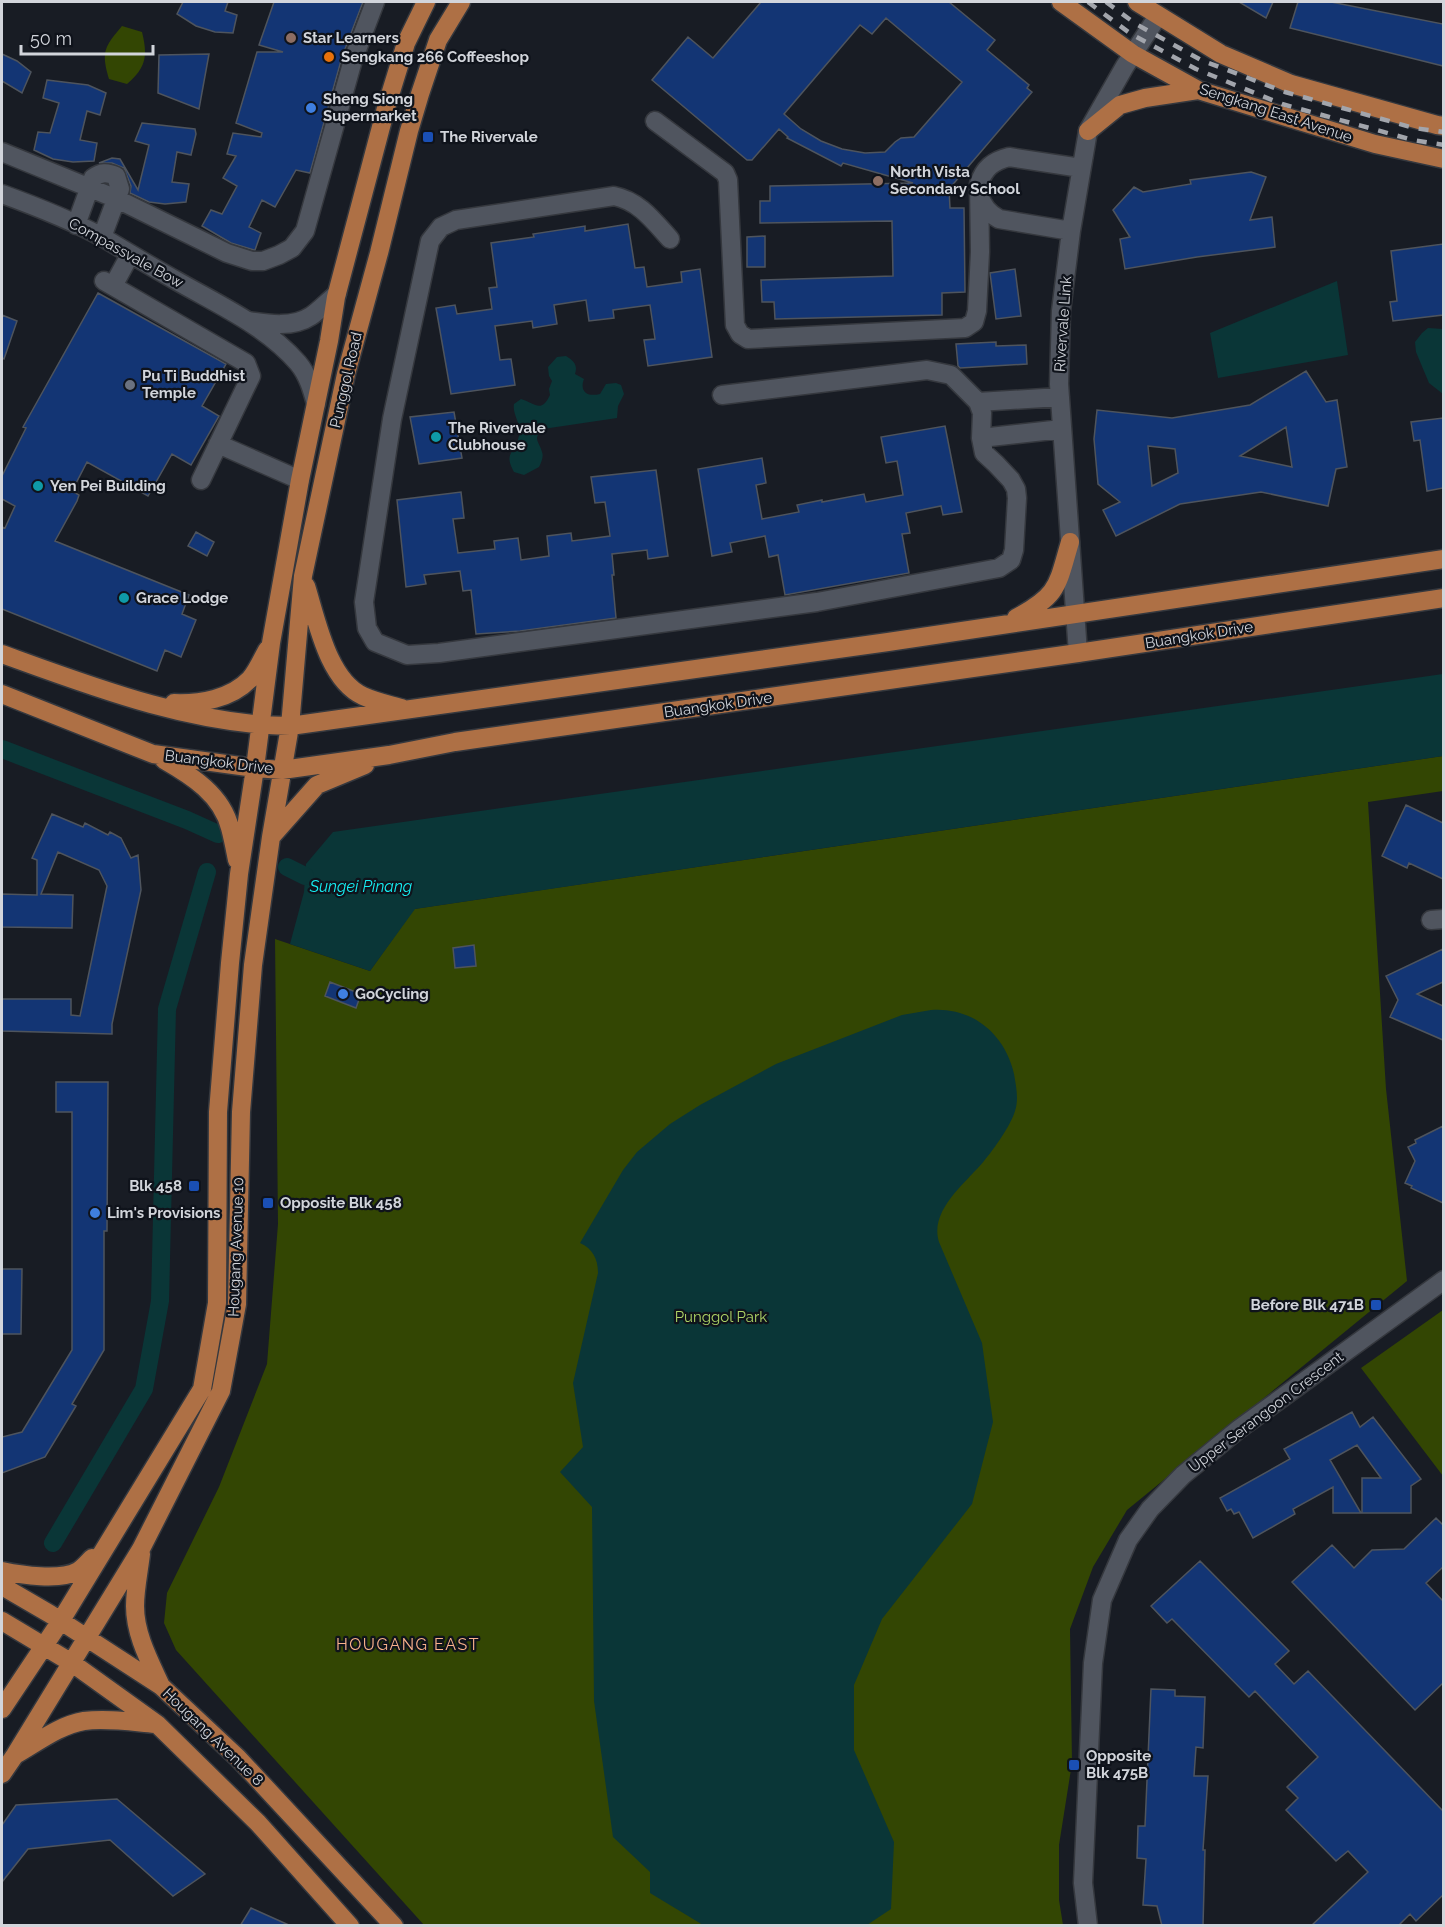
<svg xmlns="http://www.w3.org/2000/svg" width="1445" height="1927" viewBox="0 0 1445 1927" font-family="Raleway,sans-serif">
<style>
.green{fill:#334603}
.water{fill:#0a3637}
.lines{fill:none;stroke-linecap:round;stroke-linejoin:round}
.canal{stroke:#0a3637;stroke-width:18}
.building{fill:#133574;stroke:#4e545d;stroke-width:1.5;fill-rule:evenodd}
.minor-casing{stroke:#35383e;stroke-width:21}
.major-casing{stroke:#35383e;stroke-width:21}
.minor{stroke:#50555f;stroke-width:18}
.major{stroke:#ae7045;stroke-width:18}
.rail{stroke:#a2a5ac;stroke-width:4.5;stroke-dasharray:10 10;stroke-linecap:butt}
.education-dot{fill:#8d6e63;stroke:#0f131b;stroke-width:2}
.food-dot{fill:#e8710a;stroke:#0f131b;stroke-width:2}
.shop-dot{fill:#3f7fe0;stroke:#0f131b;stroke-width:2}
.transit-dot{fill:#1a4fb4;stroke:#0f131b;stroke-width:2}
.worship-dot{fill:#6b7280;stroke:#0f131b;stroke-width:2}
.culture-dot{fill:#0f9aa8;stroke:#0f131b;stroke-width:2}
.labels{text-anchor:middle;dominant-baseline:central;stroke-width:4.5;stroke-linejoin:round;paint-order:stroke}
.poi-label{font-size:15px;font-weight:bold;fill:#d2d5db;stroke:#0f131b;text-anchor:start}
.street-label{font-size:15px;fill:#d2d5db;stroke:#0f131b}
.park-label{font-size:15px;fill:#add466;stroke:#0f131b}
.water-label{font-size:16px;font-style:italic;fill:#15eef2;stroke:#0f131b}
.neighbourhood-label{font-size:16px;letter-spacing:1.5px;fill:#fbb28c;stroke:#0f131b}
</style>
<rect width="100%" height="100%" fill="#181c24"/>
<path class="green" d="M122,26L142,32C148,56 146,68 127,84L109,79C101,52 104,47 122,26Z
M1443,756V791L1368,802L1386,1089L1407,1281L1127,1510L1093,1567L1070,1629L1072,1763L1059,1845V1900L1063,1925H424L176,1650L164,1623L167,1593L219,1487L267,1364L278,1224L275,939L370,971L414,909Z
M1443,1310V1476L1361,1368Z"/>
<path class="water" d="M1337,281L1348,355L1218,378L1210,333Z
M1428,328L1443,329V394L1429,383L1416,352L1415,342L1422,333Z
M566,356C574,361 578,365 575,374L584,379C579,392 588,397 600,394L606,384L616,383L621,385L624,394L618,406L617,418L543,429C532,439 539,441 542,452C544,457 541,463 539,467L524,475L514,472C503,452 515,454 519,436C522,424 512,415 514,404L521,399C535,403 541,414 550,395L549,389L552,381L549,376L548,367L557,357Z
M1443,674V756L415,909L370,971L290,944L304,892L306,864L333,832Z
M931,1010C955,1008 980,1017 996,1037C1005,1047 1011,1061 1014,1074C1016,1086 1019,1099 1015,1111C1011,1125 994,1149 984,1161C966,1183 929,1210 939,1242L982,1343L993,1422L972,1504L882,1619L854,1685V1750L894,1842L891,1909L867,1925H703L650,1893V1872L613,1837L594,1701L592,1507L560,1472L583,1447L573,1383L598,1273C598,1259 593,1249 580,1243L623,1170L637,1152L670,1124L700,1105L776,1064L902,1015Z"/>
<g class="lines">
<path class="canal" d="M2,749L187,820L218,834
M287,867L305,876
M53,1543L144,1389L160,1301L167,1009L207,872"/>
</g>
<path class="building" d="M183,2H228L225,11L237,15L233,33L215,32L196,26L177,14Z
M274,2H363L342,57L310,173L296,170L275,207L262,200L249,227L261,233L255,250H254L231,243L202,226L211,210L222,214L237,186L223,178L236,156L227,154L233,133L261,137L262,133L236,123L257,52H283L259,45Z
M761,2H949L995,40L987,50L1029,85L1027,88L1032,92L949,189L950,208H964L965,292L942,293V315L775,319L774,302H762L761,280L893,276L892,221L760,223V201H770V186L913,183L843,163L841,166L787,138L788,137L779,129L752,160H747L652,80L688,37L713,58ZM886,18L962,82L914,137L901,138L895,142L885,152L865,153L842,149L821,141L801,129L784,114L860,25L872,34Z
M1239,2H1273L1266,18Z
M1298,2H1331L1443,24V66L1290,28Z
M2,54L17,61L31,72L22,93L2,81Z
M209,54L199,109L158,93L159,55Z
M47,80L88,85L106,93L100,115L87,111L80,140L97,143L94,161L73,162L53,159L34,150L38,132L50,133L59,103L43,98Z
M142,123L195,129L196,134L191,155L177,152L172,182L189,184L186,202L165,204L149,202L130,193L131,186L124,168L112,163H99L112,158L120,159L138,190L149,145L135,141Z
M1251,172L1266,177L1250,220L1272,217L1275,247L1197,257L1125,269L1120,239L1130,237L1113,210L1134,187L1143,192L1191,184L1190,180Z
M628,224L635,268L644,267L647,287L682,282L681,272L700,269L712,357L648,366L644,340L655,339L650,305L613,310L614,318L589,321L586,300L554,305L557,324L533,328L532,321L495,326L500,360L511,359L515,385L451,394L436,308L455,305L457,314L492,309L489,288L497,287L491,243L534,237L533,234L585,226V231Z
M765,236V267H747V237Z
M1443,244V315L1393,321L1390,302L1397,301L1391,251Z
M1015,269L1021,316L996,319L990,273Z
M98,293L226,364L202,406L219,416L191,465L172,454L148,496L87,462L72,491L79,495L77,501L55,541L189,595L182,614L196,620L181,657L165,650L157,671L2,609V527L5,528L15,506L2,499V476L26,428L23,427Z
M2,315L17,321L4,359L2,358Z
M996,342V346L1026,345L1027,364L960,368L958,366L956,344Z
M1306,371L1326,402L1337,400L1347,467L1336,469L1328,506L1261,492L1180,504L1116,536L1103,510L1120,502L1098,484L1094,439L1097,410L1172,418L1250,405ZM1286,427L1292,467L1240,456ZM1148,446L1175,449L1178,473L1152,486Z
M454,412L462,458L419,464L410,417Z
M1443,418V488L1427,491L1420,440L1414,441L1411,422Z
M945,426L962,512L943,515L941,506L906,513L910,533L902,534L909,573L785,595L778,555L769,557L765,536L730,543L732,552L712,556L698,469L762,458L766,483L756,485L762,519L799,512L797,505L822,500V502L864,494L866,502L903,495L897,461L886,463L881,437Z
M656,470L668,556L648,559L647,550L612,554L614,575H612L616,618L520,631L476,634L471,590L463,591L460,571L424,575L426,584L406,587L397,500L461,492L464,518L453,519L458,553L495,549L494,541L518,538L521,560L549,556L547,536L571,533L572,541L610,536L605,502L595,503L591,477Z
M196,532L214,542L207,556L188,546Z
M1406,805L1443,823V879L1409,863L1407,868L1382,856Z
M52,814L83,827L85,823L108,835L110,832L121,838L131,858L138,855L141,890L112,1024V1034L2,1031V999H71V1015L80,1016L107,886L99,870L58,852L41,894L73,895L72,928L2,927V894L37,895V860L32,858Z
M474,945L476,966L455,968L453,948Z
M1443,949V982L1417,994L1443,1006V1040L1390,1017L1398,1000L1386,976Z
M330,982L361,994L356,1008L325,996Z
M56,1082H108L107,1231H104V1350L72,1404L76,1406L45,1457L2,1473V1437L22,1432L72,1350V1112H56Z
M1443,1126V1203L1411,1188L1412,1186L1405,1183L1415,1161L1408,1147L1416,1143L1415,1140Z
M2,1269H22L21,1334H2Z
M1352,1412L1360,1427L1373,1417L1421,1479L1411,1486V1513H1362V1478H1381L1357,1445L1330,1460L1361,1513H1333V1487L1293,1509L1295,1514L1253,1538L1239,1512L1234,1514L1231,1509L1227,1511L1220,1498L1290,1459L1284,1449Z
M1436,1518L1443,1525V1567L1426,1583L1443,1601V1683L1415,1710L1292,1582L1332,1545L1354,1568L1372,1550L1404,1549Z
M1200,1561L1289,1651L1275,1664L1294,1684L1308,1671L1443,1811V1895L1416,1921L1410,1914L1398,1926H1311L1368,1872L1348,1851L1336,1861L1286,1810L1298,1798L1287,1787L1318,1757L1255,1691L1249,1697L1172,1619L1167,1623L1151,1606Z
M1151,1689L1175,1690V1696L1205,1697L1203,1748L1196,1747L1194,1776H1208L1203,1850H1205L1203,1926H1162L1157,1906L1143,1905L1146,1859L1137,1858L1138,1826H1145Z
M117,1799L205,1874L173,1896L110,1840L28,1849L2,1882V1825L16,1805Z
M251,1908L291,1926H240Z"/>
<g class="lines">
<defs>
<path id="minor" d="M655,121L725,173L728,180L735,325L740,334L748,339L965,328L974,322L977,311L980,252L979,184C984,168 993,161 1009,157L1081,168
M2,152L117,199L227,253L252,261H263L279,255L292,248L305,231L353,60L375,2
M2,194C35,206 71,220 102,237C127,252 152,267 177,281C219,305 266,326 298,363C308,375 312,389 316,404
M979,195C983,206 988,213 999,219L1071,231
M76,225L93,178C101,172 107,172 116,176L120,189L102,237
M670,239C653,220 639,201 614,196L456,220L441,227L430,241L392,419L364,602L367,628L375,642L407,655L439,653L817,602L999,568L1011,560L1014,550L1017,498L1016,489L1011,480L996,464L984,453L981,438L982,413L978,402L951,375L927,370L722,395
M104,281L246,363L251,376L201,480
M113,286L130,255
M249,321C268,324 293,328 311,316C320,310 328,301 337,294
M978,402L1060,397
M981,438L1062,429
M218,444L300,480
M1078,653L1059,384L1061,311L1071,231L1088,131L1125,66L1158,16
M1431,920L1444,919
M1088,1926L1083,1883L1093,1663L1102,1600L1128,1540L1150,1509L1183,1475L1239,1429L1444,1280"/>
<path id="major" d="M1061,2L1133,54L1198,90L1375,144L1444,159
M1137,2L1221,54L1291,84L1437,125L1444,126
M1088,131L1120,105L1145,98L1198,90
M306,586C317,621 328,680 363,696C376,702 391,705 404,709
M1016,618C1059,595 1057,586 1070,542
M2,654C93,687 192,725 290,726L888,642L1444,559
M2,694L153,754L255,768L282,770L389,755L455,742L1078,653L1444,598
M174,703C200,704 231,699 250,679C257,671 262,659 267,650
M164,760C192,776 222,795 230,828C233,839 235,850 237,860
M271,837L317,785L365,765
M141,1554C139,1571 135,1589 135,1606C135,1634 149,1660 161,1686
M2,1571C21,1575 60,1581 78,1571C83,1568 88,1562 92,1558
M2,1586L50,1614L161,1686L238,1758L394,1926
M2,1621L72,1663L157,1724L258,1823L350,1926
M2,1709L60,1622L202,1389L217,1303L218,1112L230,963L239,874L255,768L271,643L300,480L329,341L336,297L386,108L406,43L426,2
M17,1754C38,1742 60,1725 84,1721C107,1718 132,1722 155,1724
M2,1774L15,1755L141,1549L221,1391L237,1304L241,1112L253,965L271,837L290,726L303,576L346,374L379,253L409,131L420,94L438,40L461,2"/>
</defs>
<use href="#minor" class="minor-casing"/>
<use href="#major" class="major-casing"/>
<use href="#minor" class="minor"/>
<use href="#major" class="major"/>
<path class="rail" d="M1088,2L1131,34L1196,69L1282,104L1413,140L1444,145
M1106,2L1136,24L1201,60L1285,92L1414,128L1444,132"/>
</g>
<g class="education-dot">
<circle cx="291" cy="38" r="6"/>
<circle cx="878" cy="181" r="6"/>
</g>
<circle class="food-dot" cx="329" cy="57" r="6"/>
<g class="shop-dot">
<circle cx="311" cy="108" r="6"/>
<circle cx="343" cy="994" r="6"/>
<circle cx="95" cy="1213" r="6"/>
</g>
<g class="transit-dot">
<rect x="422" y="131" width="12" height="12" rx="3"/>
<rect x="188" y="1180" width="12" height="12" rx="3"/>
<rect x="262" y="1197" width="12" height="12" rx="3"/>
<rect x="1370" y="1299" width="12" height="12" rx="3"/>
<rect x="1068" y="1759" width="12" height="12" rx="3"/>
</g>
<circle class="worship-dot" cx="130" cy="385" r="6"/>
<g class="culture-dot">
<circle cx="436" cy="437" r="6"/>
<circle cx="38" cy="486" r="6"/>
<circle cx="124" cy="598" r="6"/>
</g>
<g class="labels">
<g class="poi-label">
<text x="303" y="38">Star Learners</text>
<text x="341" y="57">Sengkang 266 Coffeeshop</text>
<text x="323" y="99">Sheng Siong<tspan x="323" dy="17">Supermarket</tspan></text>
<text x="440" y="137">The Rivervale</text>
<text x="890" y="172">North Vista<tspan x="890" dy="17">Secondary School</tspan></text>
<text x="142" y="376">Pu Ti Buddhist<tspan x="142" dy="17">Temple</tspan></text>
<text x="448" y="428">The Rivervale<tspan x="448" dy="17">Clubhouse</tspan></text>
<text x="50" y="486">Yen Pei Building</text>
<text x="136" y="598">Grace Lodge</text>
<text x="355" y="994">GoCycling</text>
<text x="182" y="1186" text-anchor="end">Blk 458</text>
<text x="280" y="1203">Opposite Blk 458</text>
<text x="107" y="1213">Lim's Provisions</text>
<text x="1364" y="1305" text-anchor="end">Before Blk 471B</text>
<text x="1086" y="1756">Opposite<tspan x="1086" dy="17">Blk 475B</tspan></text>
</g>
<g class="street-label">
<text transform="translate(1276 113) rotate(18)">Sengkang East Avenue</text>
<text transform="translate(126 253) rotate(29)">Compassvale Bow</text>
<text transform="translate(1063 324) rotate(-86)">Rivervale Link</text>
<text transform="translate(346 380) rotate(-77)">Punggol Road</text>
<text transform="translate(1199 635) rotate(-9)">Buangkok Drive</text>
<text transform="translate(718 705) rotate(-8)">Buangkok Drive</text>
<text transform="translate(219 762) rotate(7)">Buangkok Drive</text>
<text transform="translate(236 1247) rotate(-88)">Hougang Avenue 10</text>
<text transform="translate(1266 1412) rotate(-37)">Upper Serangoon Crescent</text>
<text transform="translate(213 1737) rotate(44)">Hougang Avenue 8</text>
</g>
<g class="park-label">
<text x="721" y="1317">Punggol Park</text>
</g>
<g class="water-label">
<text x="361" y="886">Sungei Pinang</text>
</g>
<g class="neighbourhood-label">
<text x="408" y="1644">HOUGANG EAST</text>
</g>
</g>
<rect width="1445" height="1927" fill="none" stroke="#d2d5db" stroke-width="6"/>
<path d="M21 45v9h132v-9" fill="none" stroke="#d2d5db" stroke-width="3"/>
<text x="30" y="45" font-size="18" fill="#d2d5db" stroke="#0f131b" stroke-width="4.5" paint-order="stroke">50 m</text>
</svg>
